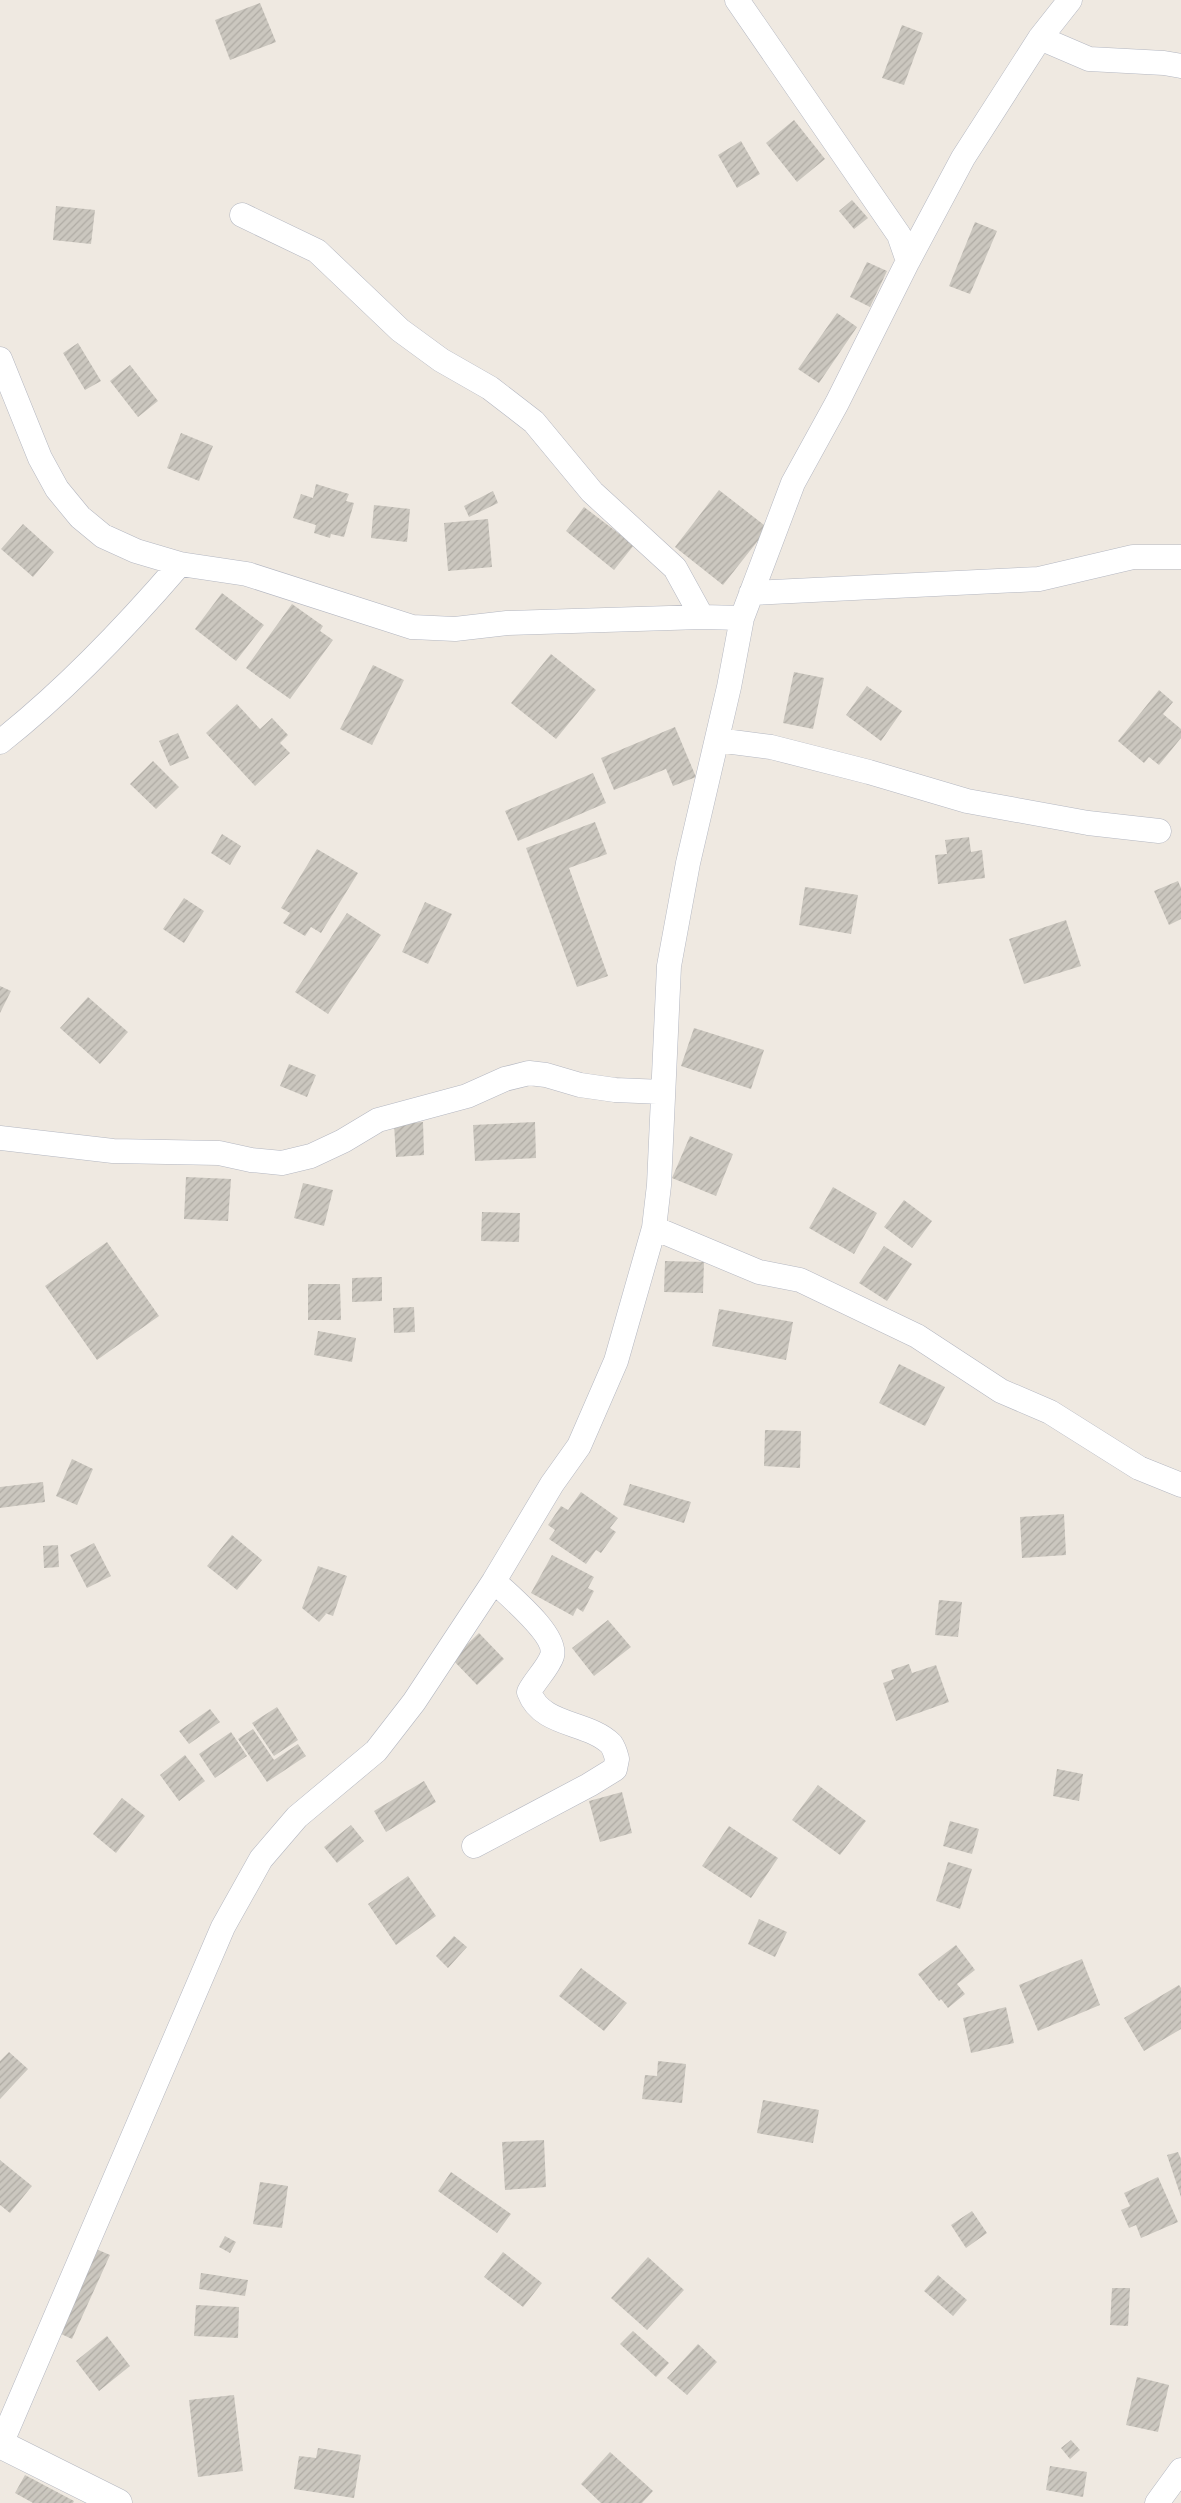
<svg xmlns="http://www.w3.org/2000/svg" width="1181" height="2503" viewBox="0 0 1181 2503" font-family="Figtree,sans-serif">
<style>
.building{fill:url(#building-hatch)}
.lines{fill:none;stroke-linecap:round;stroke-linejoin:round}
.street-casing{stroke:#b4b7c1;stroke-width:25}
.secondary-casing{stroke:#b4b7c1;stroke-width:29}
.street{stroke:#fff;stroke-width:24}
.secondary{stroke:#fff;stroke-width:28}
</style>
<defs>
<pattern id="building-hatch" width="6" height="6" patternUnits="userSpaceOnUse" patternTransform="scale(1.25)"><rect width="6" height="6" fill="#cbc7bf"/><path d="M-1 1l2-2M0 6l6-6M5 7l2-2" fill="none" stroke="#afaba4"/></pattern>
</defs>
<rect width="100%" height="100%" fill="#efe9e1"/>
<path class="building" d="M260,3L276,42L230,60L215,20Z
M902,25L923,33L904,85L882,78Z
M794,120L825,159L797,182L766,143Z
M741,141L760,174L737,188L718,155Z
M852,200L868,218L854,229L839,211Z
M56,206L95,210L91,244L53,240Z
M975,222L997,231L970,294L949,286Z
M867,262L887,271L870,307L850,297Z
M837,313L857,327L819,383L798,369Z
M78,343L101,381L85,390L63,353Z
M130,365L158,401L138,417L110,381Z
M181,433L213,446L199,481L167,468Z
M316,484L349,494L346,501L354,503L344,537L331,534L330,538L314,533L316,525L293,518L301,494L313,498Z
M719,490L768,528L723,585L675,547Z
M493,491L498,503L469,517L464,506Z
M374,505L410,509L407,542L371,538Z
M584,507L634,545L614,570L566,531Z
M488,519L492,567L448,571L444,523Z
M23,524L54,552L33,577L1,549Z
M222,593L264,625L236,661L195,629Z
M292,604L323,626L320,631L333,640L290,699L246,668Z
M551,654L596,690L556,739L511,703Z
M373,665L404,680L372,745L340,729Z
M794,672L824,678L813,729L783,723Z
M867,686L902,711L881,741L846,715Z
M1159,690L1173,702L1163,714L1181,729V738L1159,765L1149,757L1144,763L1118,741Z
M237,704L260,729L272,718L288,735L280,743L290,753L255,786L206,733Z
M675,727L696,777L673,786L666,769L614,790L601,758Z
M178,733L189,758L170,766L159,741Z
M153,761L179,787L156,809L130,784Z
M593,773L606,803L518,841L505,811Z
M595,822L607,854L569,868L608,976L577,987L526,848Z
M222,834L241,846L230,865L211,853Z
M969,837L971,852L982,850L985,878L938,884L935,855L947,854L945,840Z
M317,849L358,873L321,933L311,927L305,936L283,923L290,913L281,908Z
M1178,881L1181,888V919L1169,925L1154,891Z
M805,887L858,895L851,934L799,925Z
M184,898L204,911L184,943L163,929Z
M425,902L452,914L428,964L402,952Z
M347,913L381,935L328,1014L295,992Z
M1066,920L1081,966L1024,984L1009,939Z
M0,986L11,991L0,1013Z
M88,997L128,1032L100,1064L60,1028Z
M694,1028L764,1050L751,1089L681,1066Z
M289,1064L316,1075L307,1097L280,1086Z
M423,1122L424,1155L396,1157L394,1124Z
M535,1122L536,1158L475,1161L473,1125Z
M690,1136L733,1154L716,1196L672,1178Z
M186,1177L231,1179L228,1221L184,1219Z
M303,1183L333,1190L324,1226L294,1218Z
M833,1187L877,1213L854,1254L809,1228Z
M904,1200L932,1221L912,1248L884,1227Z
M482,1212L520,1213L519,1242L481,1241Z
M107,1242L159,1316L97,1360L45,1286Z
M884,1246L912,1264L887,1301L859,1283Z
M665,1261L704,1262L703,1293L664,1292Z
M382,1277V1301L352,1302V1278Z
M308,1284H340L341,1320H308Z
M414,1307L415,1332L394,1333L393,1308Z
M719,1309L793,1322L786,1360L712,1346Z
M318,1331L356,1338L352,1362L314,1355Z
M899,1364L945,1387L925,1426L879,1403Z
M765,1430L801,1431L800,1468L764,1466Z
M72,1459L93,1469L77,1505L56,1496Z
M43,1482L45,1502L0,1508V1487Z
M630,1484L691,1502L684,1523L623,1505Z
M581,1492L618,1518L610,1528L616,1532L601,1553L596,1550L586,1564L549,1539L555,1530L548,1525L561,1506L568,1510Z
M1064,1514L1066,1555L1022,1558L1020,1517Z
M232,1535L262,1560L237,1590L207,1566Z
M94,1543L111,1576L87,1588L70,1555Z
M58,1545L59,1567L44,1568L43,1546Z
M552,1555L594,1577L588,1588L594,1591L583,1612L577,1608L573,1616L531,1593Z
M318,1566L347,1576L333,1616L325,1613L326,1614L319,1622L302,1608Z
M939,1600L962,1602L958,1637L935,1635Z
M608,1620L631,1647L594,1676L572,1648Z
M479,1633L504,1659L477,1685L452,1659Z
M909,1664L912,1673L936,1665L949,1702L896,1721L883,1683L894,1679L891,1670Z
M277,1707L298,1740L274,1756L252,1723Z
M210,1709L220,1722L189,1744L179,1731Z
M253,1729L274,1760L298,1744L306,1756L267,1782L238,1739Z
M231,1732L247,1756L215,1778L199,1754Z
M185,1755L205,1781L179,1801L160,1775Z
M1057,1769L1083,1774L1079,1801L1053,1796Z
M424,1781L436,1802L386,1832L374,1811Z
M818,1785L866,1821L840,1855L792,1820Z
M622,1792L632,1833L600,1842L589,1801Z
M122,1798L145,1816L116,1853L93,1834Z
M950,1821L979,1829L972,1854L943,1846Z
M351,1825L364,1841L337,1863L324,1847Z
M729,1826L778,1858L751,1898L702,1866Z
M948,1862L972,1869L960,1909L936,1901Z
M408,1876L436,1916L396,1945L368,1904Z
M759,1919L787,1932L775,1957L748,1944Z
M454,1936L467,1947L448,1968L436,1956Z
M956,1945L975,1970L957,1984L965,1994L948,2008L941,1999L939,2001L918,1974Z
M1082,1959L1100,2005L1038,2031L1019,1985Z
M581,1968L627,2003L604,2031L559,1996Z
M1179,1985L1181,1988V2029L1144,2051L1124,2018Z
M1006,2007L1014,2043L971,2053L963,2018Z
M9,2052L28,2069L0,2099V2061Z
M658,2061L686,2064L682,2103L642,2099L645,2075L657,2076Z
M763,2100L819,2110L813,2143L757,2133Z
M544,2140L546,2187L505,2190L502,2142Z
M1178,2152L1181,2159V2197L1167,2155Z
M0,2160L32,2186L10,2213L0,2205Z
M451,2172L511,2214L497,2233L438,2191Z
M1158,2177L1178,2222L1141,2238L1136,2225L1129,2228L1121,2210L1130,2206L1124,2193Z
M260,2182L288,2186L282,2228L253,2224Z
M972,2211L987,2233L966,2248L951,2225Z
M225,2236L236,2242L230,2253L219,2247Z
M96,2249L110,2255L72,2339L59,2333Z
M503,2252L542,2283L523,2307L484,2277Z
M648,2257L684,2290L647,2330L611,2298Z
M201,2273L248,2280L245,2296L199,2289Z
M938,2275L967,2300L953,2316L924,2291Z
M1112,2288H1130L1128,2326L1110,2325Z
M196,2305L239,2307L238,2338L194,2336Z
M633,2331L669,2363L656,2377L620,2344Z
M107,2336L130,2366L99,2391L76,2361Z
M698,2344L717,2362L687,2395L667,2378Z
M1137,2377L1169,2385L1158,2432L1126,2425Z
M234,2395L243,2471L198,2477L189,2400Z
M1071,2440L1080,2450L1070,2459L1061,2448Z
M318,2448L361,2455L354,2498L294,2489L299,2456L316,2458Z
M610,2452L653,2491L642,2503H601L581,2484Z
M1050,2466L1087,2472L1083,2497L1046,2490Z
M25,2475L74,2501L73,2503H33L15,2493Z"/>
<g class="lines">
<defs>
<path id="street" d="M1040,38L1089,59L1164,63L1181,66
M242,215L317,251L400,330L441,360L490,388L534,422L592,492L675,568L702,617
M908,261L963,158L1040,38L1070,0
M0,359L40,458L57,489L80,517L103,536L136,551L180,564L247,574L412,627L455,629L507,623L702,617L742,618
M751,593L1039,579L1133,557H1181
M717,740L771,747L869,772L967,801L1088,823L1159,831
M0,742C66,690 125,628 180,564
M0,1138L113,1151L219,1153L251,1160L282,1163L311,1156L343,1141L378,1120L467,1096L505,1079L529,1073L546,1075L580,1085L615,1090L663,1092
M654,1228L759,1272L800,1280L917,1336L1001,1391L1050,1412L1139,1468L1181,1485
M474,1846L589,1785L615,1769L617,1759C616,1755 614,1748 611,1744C588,1721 542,1727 529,1692C535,1680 548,1668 552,1656C558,1635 508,1595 494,1581
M1,2444L223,1927L261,1859L297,1817L376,1751L414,1702L494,1581L552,1484L579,1446L616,1361L654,1228L659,1185L669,966L688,863L729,687L742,618L793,483L837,403L908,261L899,235L737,0
M1157,2503L1181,2470"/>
<path id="secondary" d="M0,2444L118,2503"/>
</defs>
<use href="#street" class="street-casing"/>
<use href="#secondary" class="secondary-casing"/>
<use href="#street" class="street"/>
<use href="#secondary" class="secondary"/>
</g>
</svg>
